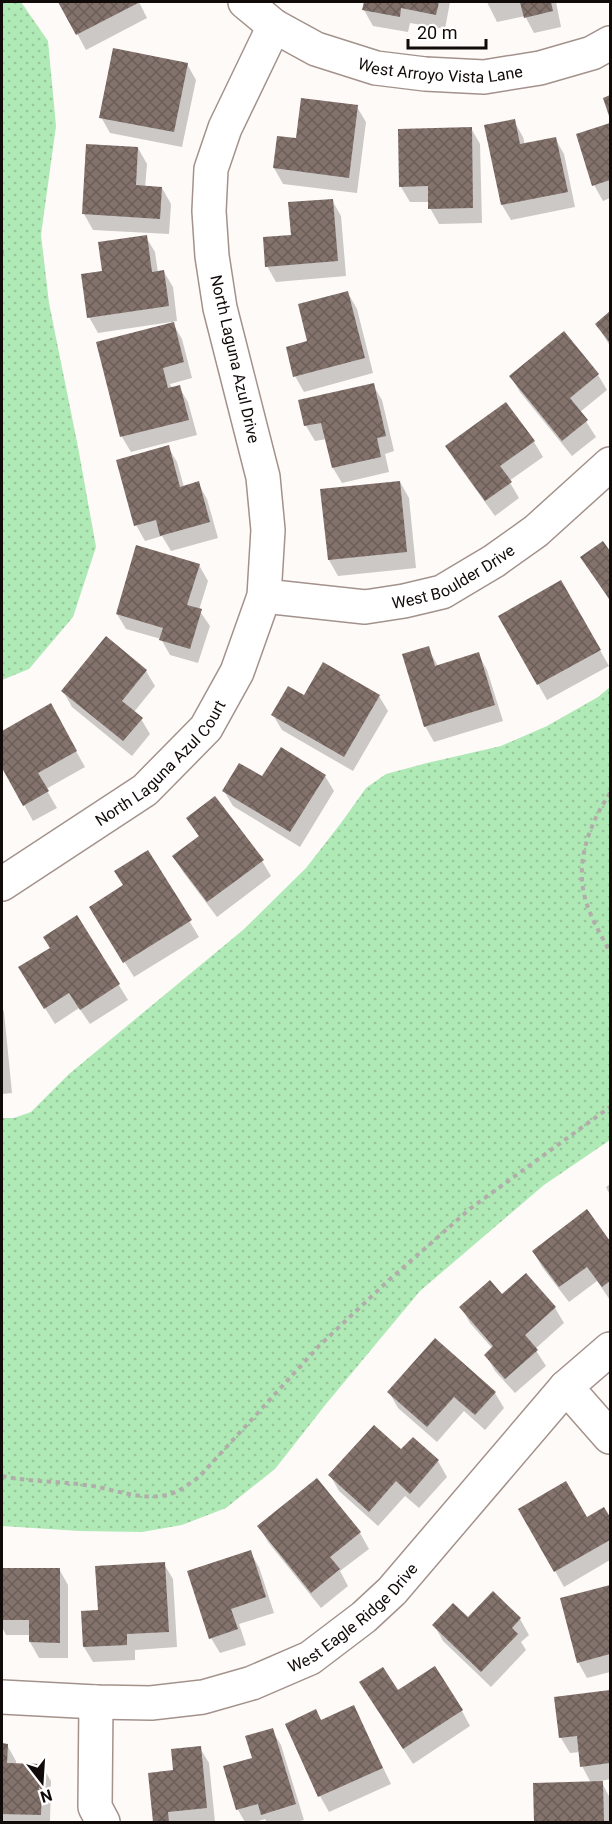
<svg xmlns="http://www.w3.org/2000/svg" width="612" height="1824" viewBox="0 0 612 1824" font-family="Roboto,sans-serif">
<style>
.grass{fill:url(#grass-dots)}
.shadow{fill:#0003}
.building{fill:url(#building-cross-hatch)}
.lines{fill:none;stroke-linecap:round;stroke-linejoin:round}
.minor-casing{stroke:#a3928b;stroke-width:36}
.path{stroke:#b2adab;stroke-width:4;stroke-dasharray:4.5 4.5;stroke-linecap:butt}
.minor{stroke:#fff;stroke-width:33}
.labels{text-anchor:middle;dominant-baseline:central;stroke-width:6;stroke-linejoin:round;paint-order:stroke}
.street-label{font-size:16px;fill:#100a08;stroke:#fff}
</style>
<defs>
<pattern id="grass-dots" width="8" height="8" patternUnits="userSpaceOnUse" patternTransform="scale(1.5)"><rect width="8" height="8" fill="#afe9b5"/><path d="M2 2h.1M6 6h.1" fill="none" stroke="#96c69a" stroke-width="1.8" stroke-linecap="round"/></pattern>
<pattern id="building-cross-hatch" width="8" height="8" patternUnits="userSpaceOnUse" patternTransform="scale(1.5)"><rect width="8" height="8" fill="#84736d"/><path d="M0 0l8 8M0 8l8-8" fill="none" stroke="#6b5d58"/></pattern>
</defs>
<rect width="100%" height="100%" fill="#fefaf8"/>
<path class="grass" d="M2,2H21L48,41L56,126L41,235L49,303L78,447L96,547L73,617L29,669L2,680Z
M610,687V1140L544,1185L420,1291L326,1404L275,1469L226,1508L182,1525L142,1532L80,1531L2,1526V1118H14L31,1112L69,1074L243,930L306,868L341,823L366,788L386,774L427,763L501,746L547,726L598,697Z"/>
<path class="shadow" d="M60,2H139L147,18L86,50Z
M365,2H450L445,29L410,23L408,32L373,26L364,10Z
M487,2H556L561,27L534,33L525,16L497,22Z
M187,64L196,80L182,147L110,133L101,117Z
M357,107L366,122L357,193L283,184L274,168Z
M514,121L523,137L525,145L555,138L564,154L575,207L511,220L502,205Z
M610,124V198L603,201L594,185L578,135Z
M471,128L480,144L482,223L439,224L430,208L429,202H410L401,187Z
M138,148L147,164L145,188H162L171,204L169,234L93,230L84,214Z
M332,200L341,216L346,276L276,282L267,266L292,236Z
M146,237L155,252L158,273L164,272L173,287L177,321L172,322L182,339L192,378L170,384L172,389L179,387L188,402L197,435L131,452L122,437L171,322L98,333L89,317L104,272Z
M348,293L357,309L373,373L304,392L295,376Z
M610,313V346L597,325Z
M598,375L607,390L580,412L596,437L572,456L520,392L511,377Z
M373,385L382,400L394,451L385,454L389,472L342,483L333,468L327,439L315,441L306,426L300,401Z
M534,442L543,457L509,481L519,498L495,516L456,462L447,447Z
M168,447L177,462L184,487L198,483L207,499L218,538L171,551L162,536L145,541L136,525Z
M400,482L409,498L416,568L338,576L329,560L322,491Z
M602,543L610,554V601L582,558Z
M199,565L208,581L199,610L210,626L198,663L170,655L161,639L126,629L117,614Z
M561,582L609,666L547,700L500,616Z
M428,648L438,666L478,654L487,670L503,721L434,742L425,726Z
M146,671L155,686L134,712L141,719L150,734L132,756L72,707L63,691Z
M379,696L388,711L353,771L282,730L273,715Z
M50,705L85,767L46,789L57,808L33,821L2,765V733Z
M325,776L334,791L300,847L233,806L224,791L262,778Z
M188,818L262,861L271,876L217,917L183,872L174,857L199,837Z
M147,852L199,937L134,977L100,923Z
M77,917L128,1000L90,1024L79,1008L55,1024L29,983L51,949Z
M2,1007L4,1012L12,1093L2,1094Z
M610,1184V1195L606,1187Z
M587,1211L610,1243V1300L597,1281L569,1302L542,1267L533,1251Z
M526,1275L555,1308L564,1323L535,1349L546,1366L515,1393L495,1371L486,1355L493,1349L470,1323L461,1307L502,1296Z
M389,1392L495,1393L504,1408L485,1430L464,1411L437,1442L398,1408Z
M413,1439L438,1461L447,1477L419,1508L405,1496L378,1526L339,1491L330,1475L401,1451Z
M520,1509L587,1519L604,1509L610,1520V1560L564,1587Z
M259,1526L360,1533L369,1549L340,1571L348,1586L321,1608L268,1542Z
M250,1552L259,1567L274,1613L239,1624L246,1645L220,1653L211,1638Z
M164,1564L173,1579L177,1647L135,1650V1660L93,1662L84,1647L99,1612Z
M2,1569H59L68,1585V1658H39L30,1642V1635H6L2,1627Z
M610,1586V1672L587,1678L578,1662L562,1599Z
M468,1619H520L529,1635L521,1642L526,1650L491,1687L443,1641L434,1625Z
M610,1691V1779L601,1781L610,1798V1822H536L534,1785L591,1783L582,1766L580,1752L570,1753L561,1738L556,1698Z
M397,1692L462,1711L470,1726L413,1764L370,1698Z
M353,1706L391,1784L329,1812L320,1796L287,1724L322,1721Z
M272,1730L281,1745L304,1820L296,1822H267L265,1819L255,1822H245L238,1810L225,1767L254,1759Z
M2,1745H7L16,1761V1765L42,1766L51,1781L50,1822H2Z
M200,1748L209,1763L215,1822H154L149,1774L175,1771Z"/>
<path class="building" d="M58,2H140L76,35Z
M364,2H439L436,15L401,8L400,17L362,10Z
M520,2H551L553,11L524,18Z
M113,48L188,63L174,132L99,118Z
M610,95V119L603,98Z
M301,98L358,105L349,178L273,168L277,136L296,138Z
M515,119L520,144L556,137L568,192L501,205L484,125Z
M610,123V180L592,186L576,134Z
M472,127L473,208L428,209V186L399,187L398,129Z
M86,144L138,147L136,185L162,187L160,219L82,214Z
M333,199L338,261L265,267L263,237L291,235L288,202Z
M147,235L152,272L164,270L169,306L87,318L81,274L102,271L98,242Z
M348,291L365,358L293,377L286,347L307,341L298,304Z
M610,311V343L595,324Z
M174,322L184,362L163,368L168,388L180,385L189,420L120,437L96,342Z
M564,331L599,374L570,398L588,420L562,441L509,376Z
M374,383L386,436L377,438L381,457L332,468L321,423L304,426L298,400Z
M506,402L535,441L500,466L512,482L485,501L445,446Z
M169,445L180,487L199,481L210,522L160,536L156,520L134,526L116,460Z
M400,481L407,552L328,560L320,489Z
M603,541L610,551V600L580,557Z
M136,545L200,564L187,605L202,609L190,649L159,640L163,628L116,614Z
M561,580L601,650L537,685L498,616Z
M106,636L147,670L122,701L143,718L123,741L61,691Z
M429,646L435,666L479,652L495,705L424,727L402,654Z
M323,662L380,695L344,757L271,715L288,686L304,695Z
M51,703L77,751L38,773L49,791L23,806L2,768V731Z
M281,747L326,775L290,832L222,791L239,763L262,776Z
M215,796L264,860L207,902L172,856L199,836L186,818Z
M148,850L192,920L123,963L89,907L123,885L114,871Z
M77,915L120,984L80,1010L69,993L44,1009L18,967L50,948L43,937Z
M587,1209L610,1241V1281L602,1287L587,1267L559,1287L532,1251Z
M526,1273L556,1307L525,1335L538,1350L505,1379L484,1355L493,1346L459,1307L490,1280L502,1294Z
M435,1338L496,1392L475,1415L454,1397L427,1427L387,1392Z
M374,1425L401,1449L413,1437L439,1460L410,1494L396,1481L369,1512L328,1475Z
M317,1478L361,1532L330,1557L340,1569L311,1593L257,1526Z
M566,1481L587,1517L604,1507L610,1517V1540L554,1572L518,1509Z
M251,1550L266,1597L231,1609L238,1629L209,1639L187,1571Z
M165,1562L169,1632L127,1634V1645L83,1647L81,1611L98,1610L95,1566Z
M2,1568H60V1643L29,1642V1620H2Z
M610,1585V1654L577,1663L560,1598Z
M493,1591L521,1618L512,1628L518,1634L481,1672L432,1625L453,1603L468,1617Z
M435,1666L463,1710L403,1749L359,1682L383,1667L398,1690Z
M610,1690V1763L580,1767L577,1736L559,1738L554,1697Z
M354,1705L383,1768L318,1797L285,1724L316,1709L321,1720Z
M273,1728L296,1804L261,1815L258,1804L236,1810L223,1766L252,1758L245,1736Z
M2,1743L8,1744L7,1763L43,1764L41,1815L2,1814Z
M201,1746L207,1808L168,1812L169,1822H153L148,1773L173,1770L171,1749Z
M603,1781L604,1822H534L533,1783Z"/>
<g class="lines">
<defs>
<g id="minor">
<path id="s1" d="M245,2L274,26L316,49L376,68L425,74L484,77L540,68L592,53L610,43"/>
<path id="s2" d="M264,596L365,607L404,601L442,592L494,561L536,531L610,464"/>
<path id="s3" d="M2,884L145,790L206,728L237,672L264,596L268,530L263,477L220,308L212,256L209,211L211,169L225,128L274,26"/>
<path d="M566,1387L610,1437"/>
<path id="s4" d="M2,1697L96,1702L151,1703L203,1697L252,1683L310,1658L364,1617L392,1591L566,1387L610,1349"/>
<path d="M96,1702L95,1807L103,1822"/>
</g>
</defs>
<use href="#minor" class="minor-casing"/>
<path class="path" d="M2,250V258
M610,793C590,823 575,861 585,898C590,917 601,935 610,952
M2,1476C29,1482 57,1481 85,1485C112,1488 139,1501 167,1495C179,1492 189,1484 199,1477L319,1346L389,1280L471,1208L610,1107"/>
<use href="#minor" class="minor"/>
</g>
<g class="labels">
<g class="street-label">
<text stroke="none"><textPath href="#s1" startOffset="213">West Arroyo Vista Lane</textPath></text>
<text transform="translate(235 359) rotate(77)">North Laguna Azul Drive</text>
<text stroke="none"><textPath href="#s2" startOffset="196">West Boulder Drive</textPath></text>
<text stroke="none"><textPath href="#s3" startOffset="201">North Laguna Azul Court</textPath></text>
<text stroke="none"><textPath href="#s4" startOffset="374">West Eagle Ridge Drive</textPath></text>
</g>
</g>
<rect width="612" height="1824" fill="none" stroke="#100a08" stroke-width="6"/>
<g transform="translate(42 1782) rotate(163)" stroke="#ffffff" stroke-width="4.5" paint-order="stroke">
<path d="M0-4.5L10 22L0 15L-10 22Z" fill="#100a08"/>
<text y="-9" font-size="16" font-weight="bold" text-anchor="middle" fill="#100a08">N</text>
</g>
<path d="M408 39v9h78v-9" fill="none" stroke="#100a08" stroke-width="3"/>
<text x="417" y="39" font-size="18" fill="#100a08" stroke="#ffffff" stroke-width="4.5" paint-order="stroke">20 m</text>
</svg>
